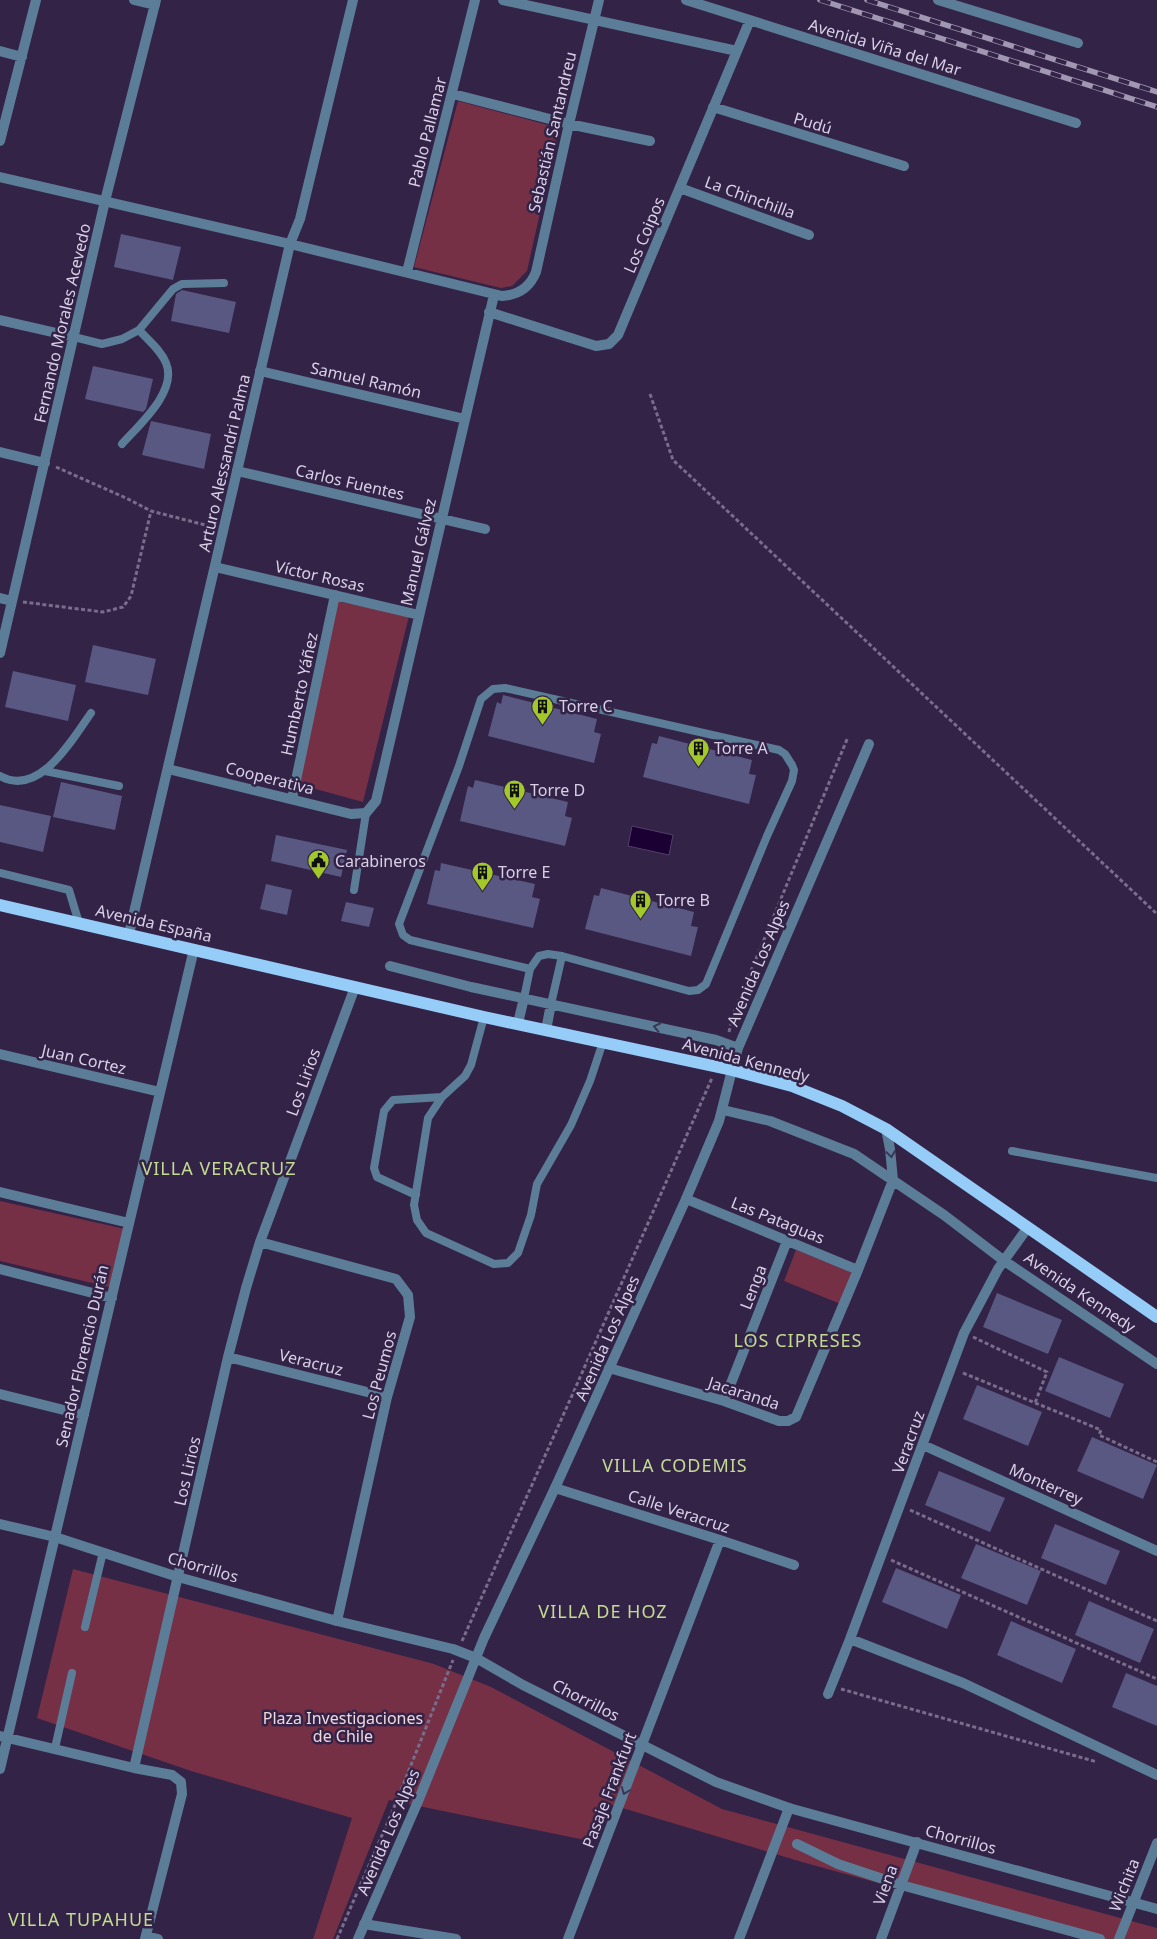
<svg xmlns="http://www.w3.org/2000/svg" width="1157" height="1939" viewBox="0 0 1157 1939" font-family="'Noto Sans',sans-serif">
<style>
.green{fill:#753045}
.water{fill:#1b0033;stroke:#543e69}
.building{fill:#585882}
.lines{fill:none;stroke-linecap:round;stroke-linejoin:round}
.path{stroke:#7a6d8c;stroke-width:3;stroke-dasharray:4 2.5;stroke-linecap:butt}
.service{stroke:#5c7d97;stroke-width:8}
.minor{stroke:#5c7d97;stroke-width:10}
.tertiary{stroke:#5c7d97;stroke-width:10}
.primary{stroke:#95ccf8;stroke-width:12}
.rail-casing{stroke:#a297b3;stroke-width:5.5}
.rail{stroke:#332347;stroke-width:4;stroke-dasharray:11;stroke-linecap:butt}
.oneway{stroke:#3b3557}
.labels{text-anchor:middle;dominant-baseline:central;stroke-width:5;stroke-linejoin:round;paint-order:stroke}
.street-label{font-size:16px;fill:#d9d0e8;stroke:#332347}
.poi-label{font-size:16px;fill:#d9d0e8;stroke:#332347;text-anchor:start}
.park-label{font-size:16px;fill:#f2d7dd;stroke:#332347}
.neighbourhood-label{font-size:18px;letter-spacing:1px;fill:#c3da91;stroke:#332347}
</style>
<rect width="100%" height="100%" fill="#332347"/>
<path class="green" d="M458,101L559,128L527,271L512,286L501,288L414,267Z
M336,601L409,616L363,802L294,783Z
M0,1201L125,1229L109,1287L0,1261Z
M796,1250L860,1276L848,1307L784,1281Z
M73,1569L434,1664L491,1687L722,1809L1157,1928V1939H1081L802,1862L609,1804L590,1841L389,1800L333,1939H313L352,1818L191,1771L37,1718Z"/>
<path class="water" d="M632,826L673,835L669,855L628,846Z"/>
<path class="building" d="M121,234L181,247L173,280L114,267Z
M182,290L236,302L229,333L171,321L176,294Z
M93,366L153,379L146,409L143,412L85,399Z
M151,421L211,434L204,469L142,455Z
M93,645L156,659L148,695L85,682Z
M13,671L76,685L68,721L5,707Z
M503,695L597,719L594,732L601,734L594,763L488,736L497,702L501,704Z
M659,736L752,760L749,774L756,775L749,804L643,777L652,743L657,744Z
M475,780L568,802L565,816L572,818L565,846L460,821L468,786L473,788Z
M61,782L122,796L115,830L53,817Z
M0,805L51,816L43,852L0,842Z
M276,835L347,850L341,877L271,861Z
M441,863L535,884L532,897L540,899L533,928L427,904L435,870L440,871Z
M266,884L292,890L287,915L260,909Z
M601,888L694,912L691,926L698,927L691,956L585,929L594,895L599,896Z
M346,902L374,908L369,927L341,921Z
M997,1293L1062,1320L1048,1354L983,1327Z
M1059,1357L1124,1384L1110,1418L1045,1391Z
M977,1385L1042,1412L1028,1446L963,1419Z
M1092,1437L1157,1465L1143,1499L1077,1471Z
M939,1471L1005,1498L990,1532L925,1505Z
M1055,1524L1120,1551L1106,1585L1041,1558Z
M976,1544L1041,1571L1027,1605L961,1578Z
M896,1568L961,1595L947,1629L882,1602Z
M1089,1601L1154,1629L1140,1663L1075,1635Z
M1011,1621L1076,1649L1062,1683L997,1655Z
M1126,1673L1157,1686V1726L1112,1707Z"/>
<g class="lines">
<path class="path" d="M650,394L673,460L1157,914
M56,467L126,498L151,511L213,527
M23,602L103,612L123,607L131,596L151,511
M729,1032L734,1012L848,737
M973,1337L1047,1372L1035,1403
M963,1373L1101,1430L1099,1435L1157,1462
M910,1510L1157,1621
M891,1560L1157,1679
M462,1641L574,1391L712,1078
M841,1689L1097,1762
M337,1939L393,1810L453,1660"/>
<path class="service" d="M74,337L102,344L122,339L139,330L173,289L182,284L224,283
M122,444C139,425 178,391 166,363C161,350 148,340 139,330
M45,771L119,786
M0,776C39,798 72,740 91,713
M0,873L69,890L79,923
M354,890L366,813
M524,998L530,969L539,956L548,954L562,956L689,991L698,990L706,984L767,836L792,781L794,770L792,765L785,754L779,750L505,688L493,689L481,699L459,766L399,924L403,935L410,940L530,969
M551,1004L562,956
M484,1017L471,1065L465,1076L442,1097L428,1118L414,1205L417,1220L426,1233L494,1264L508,1263L518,1253L531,1215L537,1184L571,1125L590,1081L603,1042
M1012,1151L1157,1178
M416,1195L377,1177L374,1168L384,1111L393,1100L442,1097
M85,1627L103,1552
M55,1748L72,1673"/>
<path class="minor" d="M134,0L155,5
M353,0L300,219L290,244L502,296C519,295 530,287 536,272L569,124L599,0
M503,0L737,51
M686,0L1076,123
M938,0L1078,43
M0,51L22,57
M453,94L569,124L650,141
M713,107L904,166
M0,141L36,0
M680,188L809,235
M407,272L475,0
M489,312L596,346L609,344L618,335L750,20
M0,320L74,337
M260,371L465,419
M0,452L45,463
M237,471L485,529
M215,567L419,615
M0,598L12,601
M0,653L105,201L156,0
M168,769L351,814L366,813L376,801L494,295
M292,799L335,595
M390,966L471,987L716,1040L738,1048
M518,1023L524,998
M546,1030L551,1004
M0,1054L160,1092
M732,1070L738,1048L869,744
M723,1110L770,1121L854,1154L944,1215L1003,1260L1157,1364
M0,1192L129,1223
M686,1199L858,1270
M260,1242L396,1279L408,1295L410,1317L387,1397L337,1621
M0,1269L112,1298
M228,1357L387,1397
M609,1368L724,1401L779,1421H788L796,1417L858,1270L893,1180L890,1149L886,1129
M0,1394L84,1415
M724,1401L787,1241
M923,1445L1157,1551
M555,1488L720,1540L794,1565
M850,1639L963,1683L1157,1775
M828,1694L850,1639L964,1333L998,1269L1028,1227
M0,1736L134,1768
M0,1769L194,949
M797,1844L838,1864L901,1885L1100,1939
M364,1924L456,1939
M146,1936L158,1939
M145,1939L182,1794L181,1782L172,1775L134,1768L228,1357L246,1288L260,1242L355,987
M568,1939L720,1540
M739,1939L789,1808
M881,1939L917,1842
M1119,1939L1157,1843"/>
<path class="tertiary" d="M0,177L290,244L129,934
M0,1524L55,1537L178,1577L337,1621L453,1649L476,1658L523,1685L716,1782L789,1808L1157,1909
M358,1939L419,1799L484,1638L555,1488L686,1199L719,1121L732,1070"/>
<path class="primary" d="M0,905L484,1017L732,1070L792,1086L842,1106L886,1129L1157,1317"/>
<defs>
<path id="rail" d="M820,0L1157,107
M867,0L1157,92"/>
</defs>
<use href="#rail" class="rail-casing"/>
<use href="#rail" class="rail"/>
</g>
<defs><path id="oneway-chevron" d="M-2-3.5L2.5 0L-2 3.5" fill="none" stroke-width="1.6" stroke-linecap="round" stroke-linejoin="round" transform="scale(1.25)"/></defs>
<g class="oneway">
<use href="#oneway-chevron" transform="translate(657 1027) rotate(-168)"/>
<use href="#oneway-chevron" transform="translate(891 1154) rotate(82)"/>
<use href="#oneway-chevron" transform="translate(625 1791) rotate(111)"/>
</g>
<defs>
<symbol id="building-pin" viewBox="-11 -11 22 30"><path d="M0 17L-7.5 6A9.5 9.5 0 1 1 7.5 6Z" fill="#a2c928" stroke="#332347"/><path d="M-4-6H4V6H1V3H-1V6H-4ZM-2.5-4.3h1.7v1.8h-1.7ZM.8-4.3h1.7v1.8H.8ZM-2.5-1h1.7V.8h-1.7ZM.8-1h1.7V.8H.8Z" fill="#111"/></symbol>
<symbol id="civic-pin" viewBox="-11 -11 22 30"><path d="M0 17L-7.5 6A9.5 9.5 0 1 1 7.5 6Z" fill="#a2c928" stroke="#332347"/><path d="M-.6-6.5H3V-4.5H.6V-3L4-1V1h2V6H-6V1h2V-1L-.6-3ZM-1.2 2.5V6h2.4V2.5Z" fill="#111"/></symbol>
</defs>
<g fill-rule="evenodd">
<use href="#building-pin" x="530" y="694" width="25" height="34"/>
<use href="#building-pin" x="686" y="736" width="25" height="34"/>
<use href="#building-pin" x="502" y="778" width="25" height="34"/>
<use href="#civic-pin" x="306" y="848" width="25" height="34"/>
<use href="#building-pin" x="470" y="860" width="25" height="34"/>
<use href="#building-pin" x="628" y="888" width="25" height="34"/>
</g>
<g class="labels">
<g class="street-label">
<text transform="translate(885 47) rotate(17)">Avenida Viña del Mar</text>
<text transform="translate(813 123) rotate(17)">Pudú</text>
<text transform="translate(427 132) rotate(-76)">Pablo Pallamar</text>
<text transform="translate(552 132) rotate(-77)">Sebastián Santandreu</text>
<text transform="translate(750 197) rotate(20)">La Chinchilla</text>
<text transform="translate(644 235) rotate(-67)">Los Coipos</text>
<text transform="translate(62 323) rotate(-77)">Fernando Morales Acevedo</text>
<text transform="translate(366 380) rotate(13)">Samuel Ramón</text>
<text transform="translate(224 463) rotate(-77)">Arturo Alessandri Palma</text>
<text transform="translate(350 482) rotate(13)">Carlos Fuentes</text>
<text transform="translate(418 552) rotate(-77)">Manuel Gálvez</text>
<text transform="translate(320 576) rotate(13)">Víctor Rosas</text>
<text transform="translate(299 694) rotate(-78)">Humberto Yáñez</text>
<text transform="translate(270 778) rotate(14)">Cooperativa</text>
<text transform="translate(154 923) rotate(13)">Avenida España</text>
<text transform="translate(758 963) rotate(-67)">Avenida Los Alpes</text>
<text transform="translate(84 1059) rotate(13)">Juan Cortez</text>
<text transform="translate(746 1060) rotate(15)">Avenida Kennedy</text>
<text transform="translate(303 1082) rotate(-70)">Los Lirios</text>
<text transform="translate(778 1220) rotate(22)">Las Pataguas</text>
<text transform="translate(753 1287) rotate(-69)">Lenga</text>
<text transform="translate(1080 1292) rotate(34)">Avenida Kennedy</text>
<text transform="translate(607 1338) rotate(-66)">Avenida Los Alpes</text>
<text transform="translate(82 1356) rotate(-77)">Senador Florencio Durán</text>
<text transform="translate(311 1362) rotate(14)">Veracruz</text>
<text transform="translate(379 1375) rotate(-75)">Los Peumos</text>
<text transform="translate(744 1393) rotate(18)">Jacaranda</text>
<text transform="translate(908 1442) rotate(-70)">Veracruz</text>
<text transform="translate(187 1471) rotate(-77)">Los Lirios</text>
<text transform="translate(1046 1484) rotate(24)">Monterrey</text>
<text transform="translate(679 1511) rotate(18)">Calle Veracruz</text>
<text transform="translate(203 1567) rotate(16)">Chorrillos</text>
<text transform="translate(586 1700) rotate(27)">Chorrillos</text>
<text transform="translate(609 1790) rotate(-69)">Pasaje Frankfurt</text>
<text transform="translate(388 1832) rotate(-67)">Avenida Los Alpes</text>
<text transform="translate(961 1839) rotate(15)">Chorrillos</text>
<text transform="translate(885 1885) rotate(-70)">Viena</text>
<text transform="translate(1124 1885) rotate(-68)">Wichita</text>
</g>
<g class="poi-label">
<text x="559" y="706">Torre C</text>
<text x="714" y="748">Torre A</text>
<text x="530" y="790">Torre D</text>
<text x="335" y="861">Carabineros</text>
<text x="498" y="872">Torre E</text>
<text x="656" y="900">Torre B</text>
</g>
<g class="park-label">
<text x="343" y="1718">Plaza Investigaciones<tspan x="343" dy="18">de Chile</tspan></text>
</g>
<g class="neighbourhood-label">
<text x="219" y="1168">VILLA VERACRUZ</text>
<text x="798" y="1340">LOS CIPRESES</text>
<text x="675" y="1465">VILLA CODEMIS</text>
<text x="603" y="1611">VILLA DE HOZ</text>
<text x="81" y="1919">VILLA TUPAHUE</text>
</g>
</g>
</svg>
